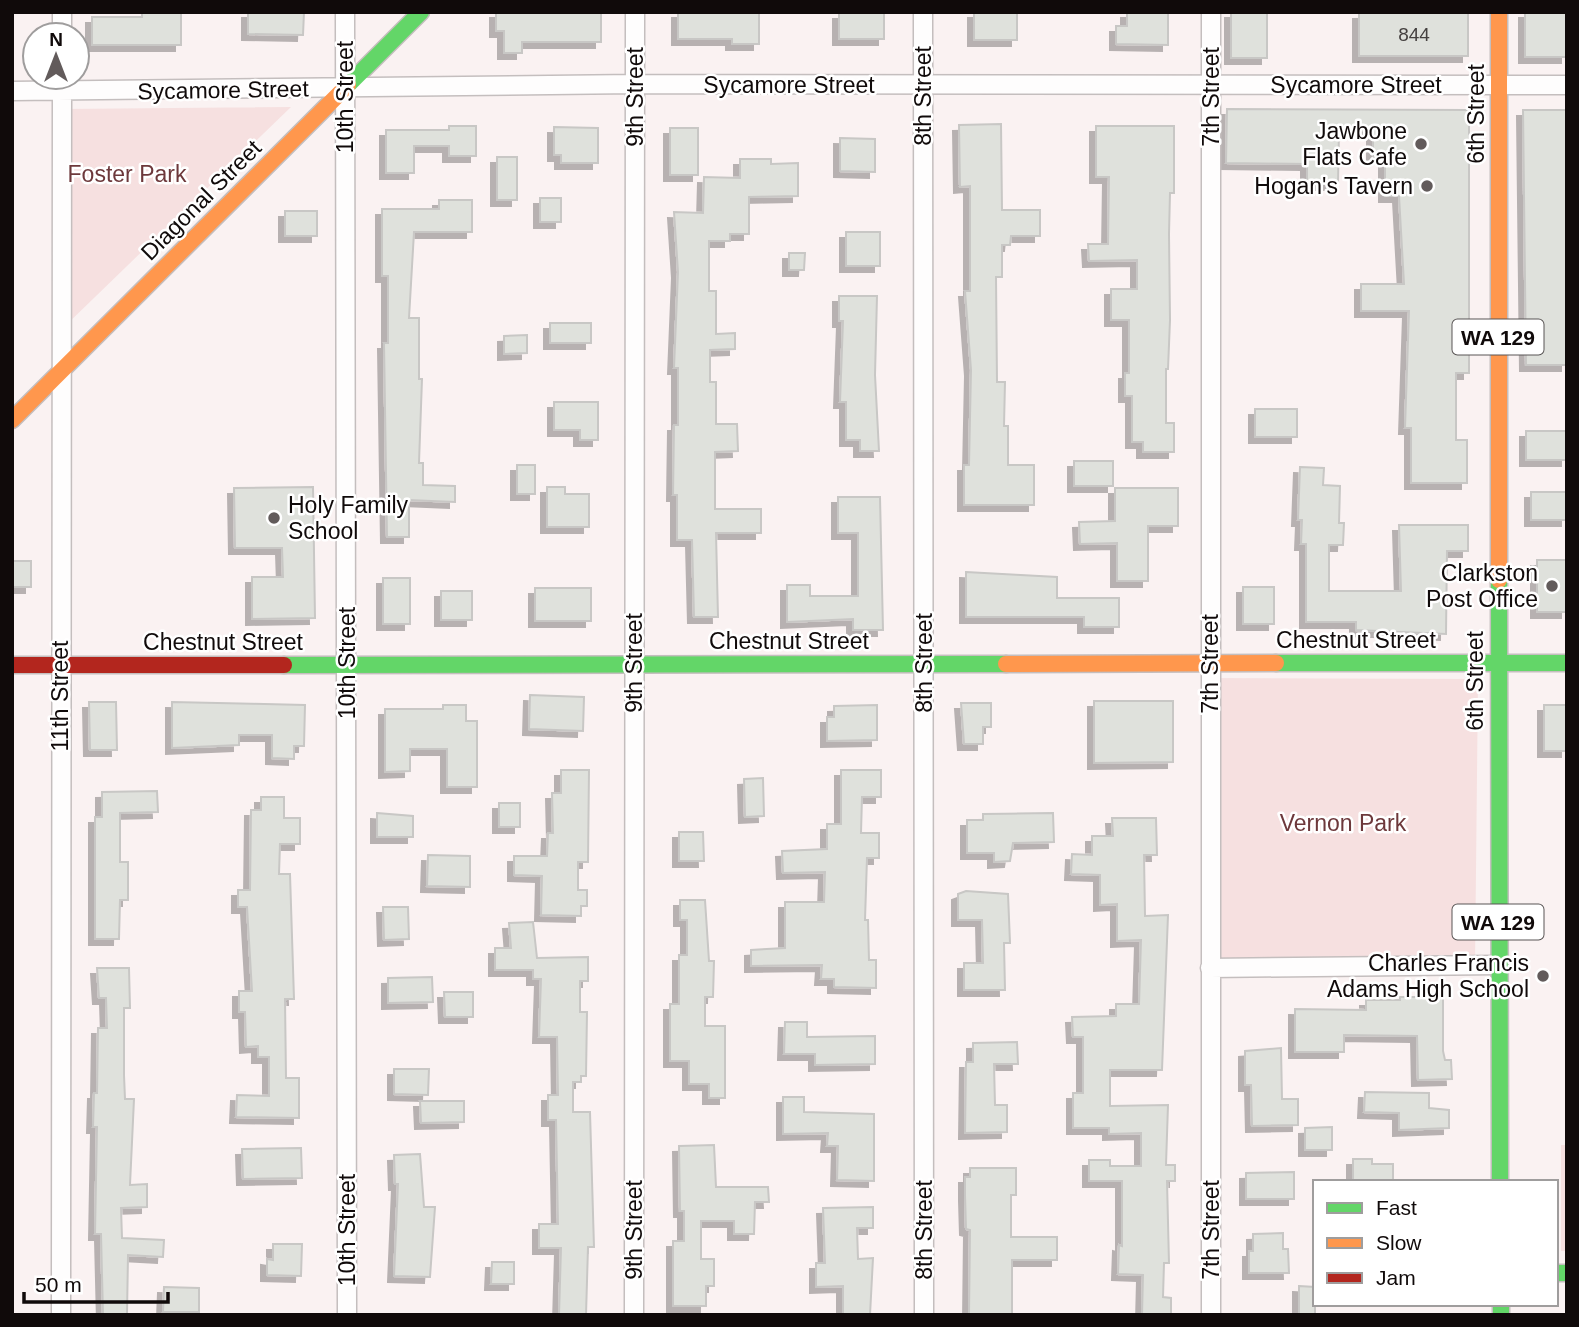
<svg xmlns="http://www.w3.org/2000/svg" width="1579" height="1327" viewBox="0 0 1579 1327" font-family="Helvetica,sans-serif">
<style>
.green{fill:#f6e0e0}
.building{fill:#dfe1dc;stroke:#c8c7c5;stroke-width:2;filter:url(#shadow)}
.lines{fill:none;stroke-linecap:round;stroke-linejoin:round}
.street-casing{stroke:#c4bebe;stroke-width:21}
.fast-casing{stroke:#c4bebe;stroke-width:19}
.slow-casing{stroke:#c4bebe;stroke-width:19}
.jam-casing{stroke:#c4bebe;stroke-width:19}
.street{stroke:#fefdfd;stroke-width:18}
.fast{stroke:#63d668;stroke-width:16}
.slow{stroke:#ff974d;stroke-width:16}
.jam{stroke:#b3261e;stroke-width:16}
.poi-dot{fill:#625b5b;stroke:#fff;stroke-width:2.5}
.labels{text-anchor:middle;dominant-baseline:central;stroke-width:5;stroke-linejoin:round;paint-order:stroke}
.number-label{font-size:19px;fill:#454140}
.shield{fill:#fff;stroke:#585454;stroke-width:2}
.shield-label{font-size:21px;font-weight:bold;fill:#100a0a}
.street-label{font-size:23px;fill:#100a0a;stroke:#fff}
.poi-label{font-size:23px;fill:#100a0a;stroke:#fff;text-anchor:end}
.park-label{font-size:23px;fill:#6d383b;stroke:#fff}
</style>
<defs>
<filter id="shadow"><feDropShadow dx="-6" dy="6" stdDeviation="0" flood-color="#0004"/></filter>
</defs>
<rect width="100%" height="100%" fill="#faf2f2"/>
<path class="green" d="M291,107L61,330L62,109Z
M1210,678L1478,679L1475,967L1210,968Z
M1561,1145H1567V1251H1561Z"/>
<path class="building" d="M142,12H181V45H92V17H142Z
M248,12H304L303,35L248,34Z
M496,12H601V42H522V53H504V31H496Z
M678,12H759V44H732V39H678Z
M974,12H1017V40H974Z
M1127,12H1168V45L1116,44V26H1127Z
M1231,12H1267V58H1231Z
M1468,12V56H1359V13Z
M1525,12H1567V57H1525Z
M839,13H884V39H839Z
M1227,109L1469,110V373H1456V440H1467V483H1411V428H1405L1409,311H1361V284H1404L1399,196H1385V156H1373V131H1339L1338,184H1307V164L1226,163Z
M1523,110H1567V365H1526Z
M1001,124L1002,210H1040V236H1011L1010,245H1002V277H996L997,382H1005L1004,426H1008V465H1034V505H964V465H969L971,370L965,291H970V186L960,187L959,125Z
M449,126H476V156H449V146H414V173H386V130H449Z
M1096,126H1174V193H1170L1169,234L1170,320L1168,369H1166V423H1174V452H1143V442H1132V396H1125V373H1129V320H1111V289H1137V260L1089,261L1088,244H1108L1109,177H1096Z
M554,127L598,128V163H561V155H554Z
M670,128H698V175H670Z
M840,138L875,139V172L840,171Z
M497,157H517V200H497Z
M740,159H771V164L798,163V196L749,197V234H730V241H709V291H716V334L735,333V349L710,350V382H716V424H737L738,451L715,452V509H761V533H716L718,617H694L692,540H677V495H673L674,425H678V368H674L678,272L674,212L703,213L704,177L740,178Z
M540,198H561V222H540Z
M439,200H472V232H414L409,318H419V379H422L419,463H423V485L455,486V502L409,500V537H387L384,343H388V276H382V209H439Z
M285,211H317V236H285Z
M846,232H880V266H846Z
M789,253H805L804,270H789Z
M839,296H877L875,375L879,451H860V440H846V402H840L843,321H839Z
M550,323H591V343H550Z
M527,335V353L504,354V336Z
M554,402H598V440H580V430H554Z
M1255,409H1297V437H1255Z
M1526,431H1567V460H1526Z
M1074,461H1113V486H1074Z
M517,465H535V494H517Z
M1300,467L1324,468L1323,485L1340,486L1339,523H1344L1343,545H1329V591H1401L1399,525H1468V551H1447L1446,634L1356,630V622H1306V544H1301L1302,520H1298Z
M313,487L315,618L252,619V577H283L282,548H235L234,488Z
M547,487H565V494H589V527H547Z
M1115,488H1178V526H1148V581H1117V543L1080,544L1079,522L1115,521Z
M1531,492H1567V520H1531Z
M838,497H880L883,630H853V619L787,622V585H810V596H858V533H838Z
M1537,560H1567V612H1537Z
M12,561H31V587H12Z
M966,572L1057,577V598H1119V627H1084V617H966Z
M383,578H410V624H383Z
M1243,587H1274V624H1243Z
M535,588H591V621H535Z
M441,591H472V620H441Z
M530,695L584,697L583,731L529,729Z
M1094,701H1173V762L1094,763Z
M89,702H116L117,750H90Z
M172,702L305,705L304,746H294V759L272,758V735H239V745L172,748Z
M961,703H991V727H983V744H964Z
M443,705H466V721H477V787H447V749H410V771L385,772V709H443Z
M877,705V740L827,741V717H834V706Z
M1544,705H1567V751H1544Z
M561,770H589L588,862H578V890H587V906H581V916L541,915L542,876L514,875V856H547L548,833H553L552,793H561Z
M841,770H881V797H862L861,833H879V858H867L865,920H868L869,960H876V988L834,987V979H821L822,965L751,966V950L785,948V902H824L825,872L783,873L782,851L827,849V824H841Z
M763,778L764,816L745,817L744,779Z
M157,791L158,812L120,813V862H128V900H120L119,939H95V817H102V792Z
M261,797H284V818H300V844H280L279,874H290L294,999H285L286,1078H299V1118L236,1117L237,1095L269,1096V1057H258V1046L246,1047L245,1012H239V991H252L247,907H238V890H250L251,810H261Z
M499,803H520V827H499Z
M377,813L413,816V837H377Z
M1053,813L1054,842L1013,843L1010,861L994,862V853H967V820H983V814Z
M1112,818H1156L1157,855H1144L1145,916L1168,915L1162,1070H1110V1106L1168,1105L1166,1165H1175V1181H1167L1169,1263H1164L1163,1297L1171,1298V1315H1142L1143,1275L1118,1274L1119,1245L1122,1246V1181H1089V1160H1110V1166H1141V1133L1109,1134V1128H1073V1093H1083V1037H1073L1072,1017L1116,1016V1004H1139L1141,940L1117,941V904L1100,905V875L1071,874L1072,854L1092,855V836H1113Z
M679,832H703L704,861H679Z
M428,855L470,856V887L427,886Z
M966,891L1008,894L1010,943H1004L1005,990H964V963H983L982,920H958V894Z
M680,900H705L709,961H714L713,997H705V1026H725V1098H709V1084H689V1061H670V1004H679V955H687V920H680Z
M383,907H408L409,939L384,940Z
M533,922L537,958L588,957V981H580V1012H587L586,1076H581V1082H573V1112H590L594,1247H588L586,1315H559L561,1248H539V1224H558L556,1120H548V1095H558L557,1037H539L541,979H533V970H495V948H511L509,923Z
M97,968H129L130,1008H124V1075L125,1099H134L130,1185L147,1184V1207L121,1208L122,1238L164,1240L163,1257L128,1255L127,1315H103L101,1234H95L97,1127H93L94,1093H97L98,1028H107L106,998H99Z
M432,977L433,1002L388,1003V978Z
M444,992H473V1017H445Z
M1400,997H1443V1051L1445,1060H1451L1452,1079L1418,1080L1417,1036L1344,1035V1052H1295V1009L1366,1010V1000H1400Z
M785,1022H807V1037L875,1036V1064L815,1065V1054H784Z
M1017,1042L1018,1064H994L995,1105H1007V1132L965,1133L966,1062H973V1043Z
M1281,1048L1282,1099H1298V1125L1252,1126L1251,1085H1245V1051Z
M394,1069H429L428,1095L394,1094Z
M1365,1092L1429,1093V1108L1449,1110V1128L1399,1130V1113L1364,1112Z
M783,1097H804V1112L874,1114V1181L837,1180L838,1146H827L828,1133L783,1134Z
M420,1101H464V1122L421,1123Z
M1332,1127V1150H1305V1128Z
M714,1145L716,1187H768L769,1202H755L754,1234H734V1221H701V1259H714V1286H706V1306H673V1241H684V1211H680L679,1146Z
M301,1148L302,1178L243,1179L242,1149Z
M420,1154L424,1207H435L430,1277L394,1276L398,1184H395L394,1155Z
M1353,1159H1372V1164H1393V1182L1353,1180Z
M970,1168H1016V1195H1011V1237H1057V1260H1012V1315H969L970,1230L966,1229L965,1195V1177H970Z
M1294,1172V1199H1246V1173Z
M873,1207V1228H857L858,1259L873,1258L870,1315H843V1286L816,1287V1263H825L823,1208Z
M1283,1233V1249H1288L1289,1273H1249V1251H1253V1234Z
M273,1244H302L301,1276L267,1275V1259L273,1260Z
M492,1262H514V1284H491Z
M1299,1286L1315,1287V1315H1299Z
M164,1287L199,1288V1312H163Z"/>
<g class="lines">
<defs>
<path id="street" d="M62,12V35
M345,12L347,1315
M923,12L924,1315
M12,91L635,84L1567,85
M1210,968L1498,965
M61,1315L62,77
M634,1315L635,12
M1211,1315V12"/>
<path id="fast" d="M348,85L421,12
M1499,580L1500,1182
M1276,663H1567
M284,665L1006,664
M1556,1273H1567
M1501,1304V1315"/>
<path id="slow" d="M1499,12V580
M12,420L348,85
M1006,664L1276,663"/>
<path id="jam" d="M12,665H284"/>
</defs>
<use href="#street" class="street-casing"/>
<use href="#fast" class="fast-casing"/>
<use href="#slow" class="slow-casing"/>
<use href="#jam" class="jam-casing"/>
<use href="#street" class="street"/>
<use href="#fast" class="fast"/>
<use href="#slow" class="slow"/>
<use href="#jam" class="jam"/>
</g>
<g class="poi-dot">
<circle cx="1421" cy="144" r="7"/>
<circle cx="1427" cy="186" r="7"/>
<circle cx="274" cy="518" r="7"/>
<circle cx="1552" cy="586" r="7"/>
<circle cx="1543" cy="976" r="7"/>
</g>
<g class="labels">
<g class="number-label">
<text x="1414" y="34">844</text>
</g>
<g class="shield">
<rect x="1452.5" y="319.5" width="91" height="35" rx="5"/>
<rect x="1452.5" y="904.5" width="91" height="35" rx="5"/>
</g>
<g class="shield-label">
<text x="1498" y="337">WA 129</text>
<text x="1498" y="922">WA 129</text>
</g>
<g class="street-label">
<text x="789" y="85">Sycamore Street</text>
<text x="1356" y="85">Sycamore Street</text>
<text transform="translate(223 90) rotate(-1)">Sycamore Street</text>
<text transform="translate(923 96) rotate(-90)">8th Street</text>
<text transform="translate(345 97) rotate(-90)">10th Street</text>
<text transform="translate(635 97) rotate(-90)">9th Street</text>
<text transform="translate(1211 97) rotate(-90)">7th Street</text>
<text transform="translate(1476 114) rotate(-90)">6th Street</text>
<text transform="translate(201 200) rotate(-45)">Diagonal Street</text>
<text x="1356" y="640">Chestnut Street</text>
<text x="789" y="641">Chestnut Street</text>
<text x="223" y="642">Chestnut Street</text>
<text transform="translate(347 663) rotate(-90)">10th Street</text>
<text transform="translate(634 663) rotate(-90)">9th Street</text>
<text transform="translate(924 663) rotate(-90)">8th Street</text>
<text transform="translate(1210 664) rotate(-90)">7th Street</text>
<text transform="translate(1475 681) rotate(-90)">6th Street</text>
<text transform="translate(60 696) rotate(-90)">11th Street</text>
<text transform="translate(347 1230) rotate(-90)">10th Street</text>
<text transform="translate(634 1230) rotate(-90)">9th Street</text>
<text transform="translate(924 1230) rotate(-90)">8th Street</text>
<text transform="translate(1211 1230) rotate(-90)">7th Street</text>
</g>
<g class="poi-label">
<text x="1407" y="131">Jawbone<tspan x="1407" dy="26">Flats Cafe</tspan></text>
<text x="1413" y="186">Hogan's Tavern</text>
<text x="288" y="505" text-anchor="start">Holy Family<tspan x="288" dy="26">School</tspan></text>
<text x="1538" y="573">Clarkston<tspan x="1538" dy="26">Post Office</tspan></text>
<text x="1529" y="963">Charles Francis<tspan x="1529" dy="26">Adams High School</tspan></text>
</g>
<g class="park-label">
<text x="127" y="174">Foster Park</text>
<text x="1343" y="823">Vernon Park</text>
</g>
</g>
<rect width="1579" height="1327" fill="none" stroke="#100a0a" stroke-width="28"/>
<rect x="1313" y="1180" width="245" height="126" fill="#ffffff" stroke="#9f9d9d" stroke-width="2"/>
<rect x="1327" y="1203" width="35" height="10" fill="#63d668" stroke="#9f9d9d" stroke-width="2"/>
<text x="1376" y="1215" font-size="21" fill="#100a0a">Fast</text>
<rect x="1327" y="1238" width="35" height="10" fill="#ff974d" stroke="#9f9d9d" stroke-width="2"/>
<text x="1376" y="1250" font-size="21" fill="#100a0a">Slow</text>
<rect x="1327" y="1273" width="35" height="10" fill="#b3261e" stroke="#9f9d9d" stroke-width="2"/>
<text x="1376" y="1285" font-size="21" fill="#100a0a">Jam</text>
<g transform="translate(56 56)"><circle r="33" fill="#ffffff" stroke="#9f9d9d" stroke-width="2"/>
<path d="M0-5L12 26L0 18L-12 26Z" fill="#625b5b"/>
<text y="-10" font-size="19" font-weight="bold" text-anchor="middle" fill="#100a0a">N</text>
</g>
<path d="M24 1292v10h144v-10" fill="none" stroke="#100a0a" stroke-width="3.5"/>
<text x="35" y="1292" font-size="21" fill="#100a0a" stroke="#ffffff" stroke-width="5" paint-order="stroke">50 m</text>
</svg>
